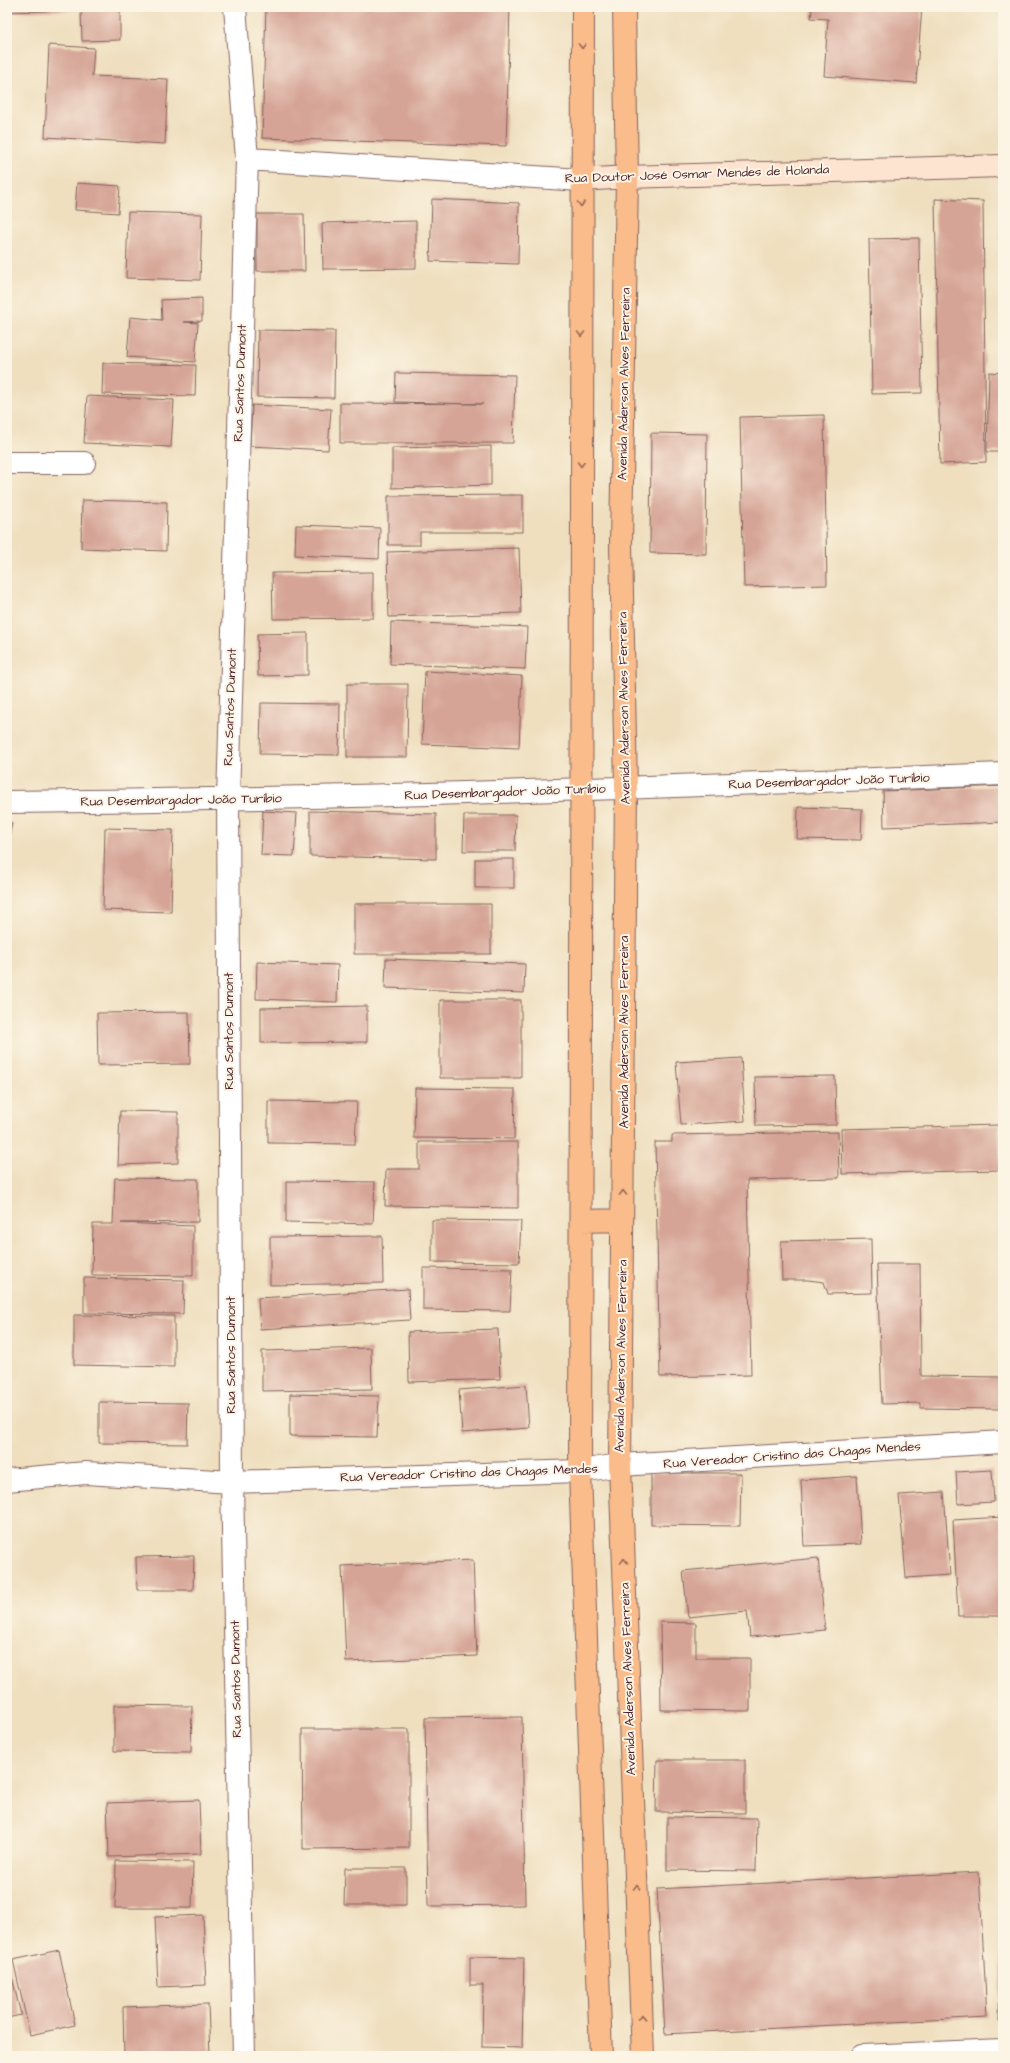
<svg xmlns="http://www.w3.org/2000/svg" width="1010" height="2063" viewBox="0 0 1010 2063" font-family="'Architects Daughter',sans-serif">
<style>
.building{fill:#d5a496}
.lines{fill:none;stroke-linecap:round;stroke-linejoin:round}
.street-casing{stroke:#84625f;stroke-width:24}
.secondary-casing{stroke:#84625f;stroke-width:24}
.primary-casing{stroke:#84625f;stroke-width:24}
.street{stroke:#fff;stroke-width:22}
.secondary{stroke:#fde4d0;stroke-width:22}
.primary{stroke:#f9bc8a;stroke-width:22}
.oneway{stroke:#996656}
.labels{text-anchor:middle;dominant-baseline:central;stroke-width:4;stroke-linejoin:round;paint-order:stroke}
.street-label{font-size:13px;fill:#4a1f2b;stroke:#fcf5e5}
</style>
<rect width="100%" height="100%" fill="#fcf5e5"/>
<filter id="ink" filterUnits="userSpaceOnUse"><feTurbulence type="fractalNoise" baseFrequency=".025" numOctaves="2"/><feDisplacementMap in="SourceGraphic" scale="8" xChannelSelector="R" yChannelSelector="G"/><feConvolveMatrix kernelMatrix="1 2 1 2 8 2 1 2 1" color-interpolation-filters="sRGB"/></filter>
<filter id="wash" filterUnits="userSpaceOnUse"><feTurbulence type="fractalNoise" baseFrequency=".012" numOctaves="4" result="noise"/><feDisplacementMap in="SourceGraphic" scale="16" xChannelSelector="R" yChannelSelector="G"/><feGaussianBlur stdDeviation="0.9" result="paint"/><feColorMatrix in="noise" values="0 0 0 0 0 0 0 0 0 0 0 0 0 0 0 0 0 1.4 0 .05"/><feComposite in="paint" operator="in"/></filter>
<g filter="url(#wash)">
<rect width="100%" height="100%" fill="#efdfbf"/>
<g id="blocks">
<path class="building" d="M7,7H126V9H120V40L82,41L81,10L7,12Z
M266,7H510L506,146L262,138Z
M812,7H922L916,83L824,76L828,19L811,18Z
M49,45L94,48L92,76L168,79L165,144L45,137Z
M77,183L120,186L118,213L75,210Z
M1000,190H1003V310H1001Z
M432,199L519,203L518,264L430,261Z
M935,199L983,201L986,462L940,464Z
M128,212L202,214L200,280L126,278Z
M257,214H304L305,271H257Z
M416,221V268L323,269L322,223Z
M919,238L922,393L872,394L869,239Z
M202,298V321L184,322L198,323L195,362L127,357L130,317L162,320L161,300Z
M258,330L335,331L334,398L257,397Z
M103,363L196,365L195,396L102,394Z
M989,372L1003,373V452H987Z
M396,373L515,375L513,443H340V403L483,404L395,402Z
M87,396L174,400L171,447L84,443Z
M252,405L331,409L328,450L250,446Z
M824,415L827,585L744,587L740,417Z
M651,433L707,434L706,554L650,553Z
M491,446V485L392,488V448Z
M523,495V532H420V545H388V496Z
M82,500L167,502L166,551L81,548Z
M296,525L380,528L379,559L295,555Z
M519,548L521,613L389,617L387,552Z
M373,572V618L273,619L272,573Z
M391,622L527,627L525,669L390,664Z
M308,633V675L258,676L257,634Z
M425,671L522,676L519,748L422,744Z
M347,684H408L407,757H347Z
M261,703L340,704L339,755L260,754Z
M1003,786V822L884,827L883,791Z
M798,807L862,809L861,840L797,839Z
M263,811L297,813L294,856L261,855Z
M310,811L436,814V859L310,856Z
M464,815H516L515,851H463Z
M7,822L12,823L8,844H7Z
M105,828L173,830L171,912L103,910Z
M475,859H514V888H475Z
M354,904H491V954H354Z
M386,959L525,964L524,993L385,988Z
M257,962L338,965L337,1002L256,999Z
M440,1000H521V1078H440Z
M367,1006V1042L261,1043V1008Z
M189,1012L190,1064L98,1065L97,1013Z
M741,1058L745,1121L681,1125L676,1062Z
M835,1076L836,1125L756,1126L755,1077Z
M415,1088L515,1089L514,1139L414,1138Z
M268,1101L357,1102L355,1144L268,1143Z
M120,1111L178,1112V1163L118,1165Z
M999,1125L1000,1170L842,1174L841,1129Z
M838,1132L839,1178L747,1180L751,1375L660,1377L655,1142H672V1135Z
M419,1142H518V1208L385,1206L386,1169H419Z
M115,1178L198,1179V1222L121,1223L193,1226V1276L92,1275L93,1224H113Z
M286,1181L375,1182L373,1224L286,1222Z
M432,1220L521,1221L519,1263L432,1262Z
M382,1236L383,1283L270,1285V1237Z
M871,1239L872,1293L828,1294L824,1282L808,1280H782L781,1241Z
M877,1264H920L921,1376L1003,1377V1409L920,1408V1403L882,1404Z
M423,1268L512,1269L510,1311L423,1310Z
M84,1278L184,1280L183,1314L84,1313Z
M408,1289L410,1320L260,1329L258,1298Z
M74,1315L174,1316V1367L74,1365Z
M498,1329L500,1379L409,1382L408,1332Z
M371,1348L372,1389L262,1391V1351Z
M526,1385L529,1428L462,1433L459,1390Z
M290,1394L379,1396L377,1437L290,1436Z
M99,1402L188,1403L187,1444L99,1443Z
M992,1470L994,1502L958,1504L956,1472Z
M651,1473H741L740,1526L651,1525Z
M857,1476L861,1544L804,1546L801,1480Z
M944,1492L950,1575L906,1578L899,1495Z
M1003,1517V1616H958L953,1520Z
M194,1556L193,1590H137L136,1557Z
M818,1558L825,1630L750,1637L747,1611L688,1617L683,1571Z
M473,1560L477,1656L346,1662L342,1566Z
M660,1622L696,1623V1658H750V1711L661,1710Z
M114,1705L192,1706L191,1752L114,1751Z
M522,1717L525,1905L428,1906L425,1718Z
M302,1729H409V1848L303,1849Z
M657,1760H745V1813L656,1812Z
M199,1800L201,1854L109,1857L107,1803Z
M667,1817L757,1818L756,1871L667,1870Z
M116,1861L193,1862L192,1908H115Z
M345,1868H406V1905H344Z
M979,1872L987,2017L665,2034L657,1889Z
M203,1915L206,1985L158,1987L155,1917Z
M1001,1919H1003V2021H999Z
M59,1950L75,2025L30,2035L13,1960Z
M7,1956L21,2015L7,2018Z
M470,1957L524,1958L522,2048L482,2047L483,1985H470Z
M208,2004L210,2056H124L123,2007Z"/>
</g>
</g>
<g filter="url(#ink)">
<use href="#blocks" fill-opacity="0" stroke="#84625f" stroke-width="1"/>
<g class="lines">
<defs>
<path id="street" d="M235,7L247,159L228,800L232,1482L244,2056
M247,159L581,180
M7,463H84
M7,802C339,799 671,787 1003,774
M7,1480L86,1473L232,1482L580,1471L620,1465L1003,1442
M862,2056L1003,2050"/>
<path id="secondary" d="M581,180L627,177L1003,166"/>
<path id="primary" d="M583,7L580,1471L601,2056
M624,7L627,177L621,544L626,788L620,1465L643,2056
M581,1221L622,1220"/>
</defs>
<use href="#street" class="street-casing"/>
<use href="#secondary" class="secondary-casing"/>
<use href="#primary" class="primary-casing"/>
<use href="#street" class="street"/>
<use href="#secondary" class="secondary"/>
<use href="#primary" class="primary"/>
</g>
<defs><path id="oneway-chevron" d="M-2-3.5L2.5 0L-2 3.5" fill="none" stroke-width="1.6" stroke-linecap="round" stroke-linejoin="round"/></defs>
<g class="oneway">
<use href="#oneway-chevron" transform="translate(582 46) rotate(90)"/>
<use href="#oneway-chevron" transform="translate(581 204) rotate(90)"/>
<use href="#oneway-chevron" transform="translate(581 334) rotate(90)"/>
<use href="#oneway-chevron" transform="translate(581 464) rotate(90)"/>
<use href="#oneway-chevron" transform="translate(623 1193) rotate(-90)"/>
<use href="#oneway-chevron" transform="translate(624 1561) rotate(-92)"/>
<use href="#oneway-chevron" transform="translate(637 1887) rotate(-92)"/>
<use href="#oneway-chevron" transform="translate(642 2017) rotate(-92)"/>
</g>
</g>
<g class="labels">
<g class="street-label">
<text transform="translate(697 174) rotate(-2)">Rua Doutor José Osmar Mendes de Holanda</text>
<text transform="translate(240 383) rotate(-88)">Rua Santos Dumont</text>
<text transform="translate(624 384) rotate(-89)">Avenida Aderson Alves Ferreira</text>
<text transform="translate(230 707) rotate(-88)">Rua Santos Dumont</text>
<text transform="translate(624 708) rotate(-91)">Avenida Aderson Alves Ferreira</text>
<text transform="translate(829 781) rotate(-2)">Rua Desembargador João Turíbio</text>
<text transform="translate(505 792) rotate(-2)">Rua Desembargador João Turíbio</text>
<text transform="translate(181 800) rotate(-1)">Rua Desembargador João Turíbio</text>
<text transform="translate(229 1031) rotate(-90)">Rua Santos Dumont</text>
<text transform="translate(624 1032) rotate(-90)">Avenida Aderson Alves Ferreira</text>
<text transform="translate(231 1355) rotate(-90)">Rua Santos Dumont</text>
<text transform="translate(621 1356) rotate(-89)">Avenida Aderson Alves Ferreira</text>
<text transform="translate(792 1455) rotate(-4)">Rua Vereador Cristino das Chagas Mendes</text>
<text transform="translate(469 1473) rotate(-2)">Rua Vereador Cristino das Chagas Mendes</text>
<text transform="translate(236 1679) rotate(-91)">Rua Santos Dumont</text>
<text transform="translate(628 1679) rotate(-92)">Avenida Aderson Alves Ferreira</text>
</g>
</g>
<rect width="1010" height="2063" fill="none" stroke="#fcf5e5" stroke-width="24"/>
</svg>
